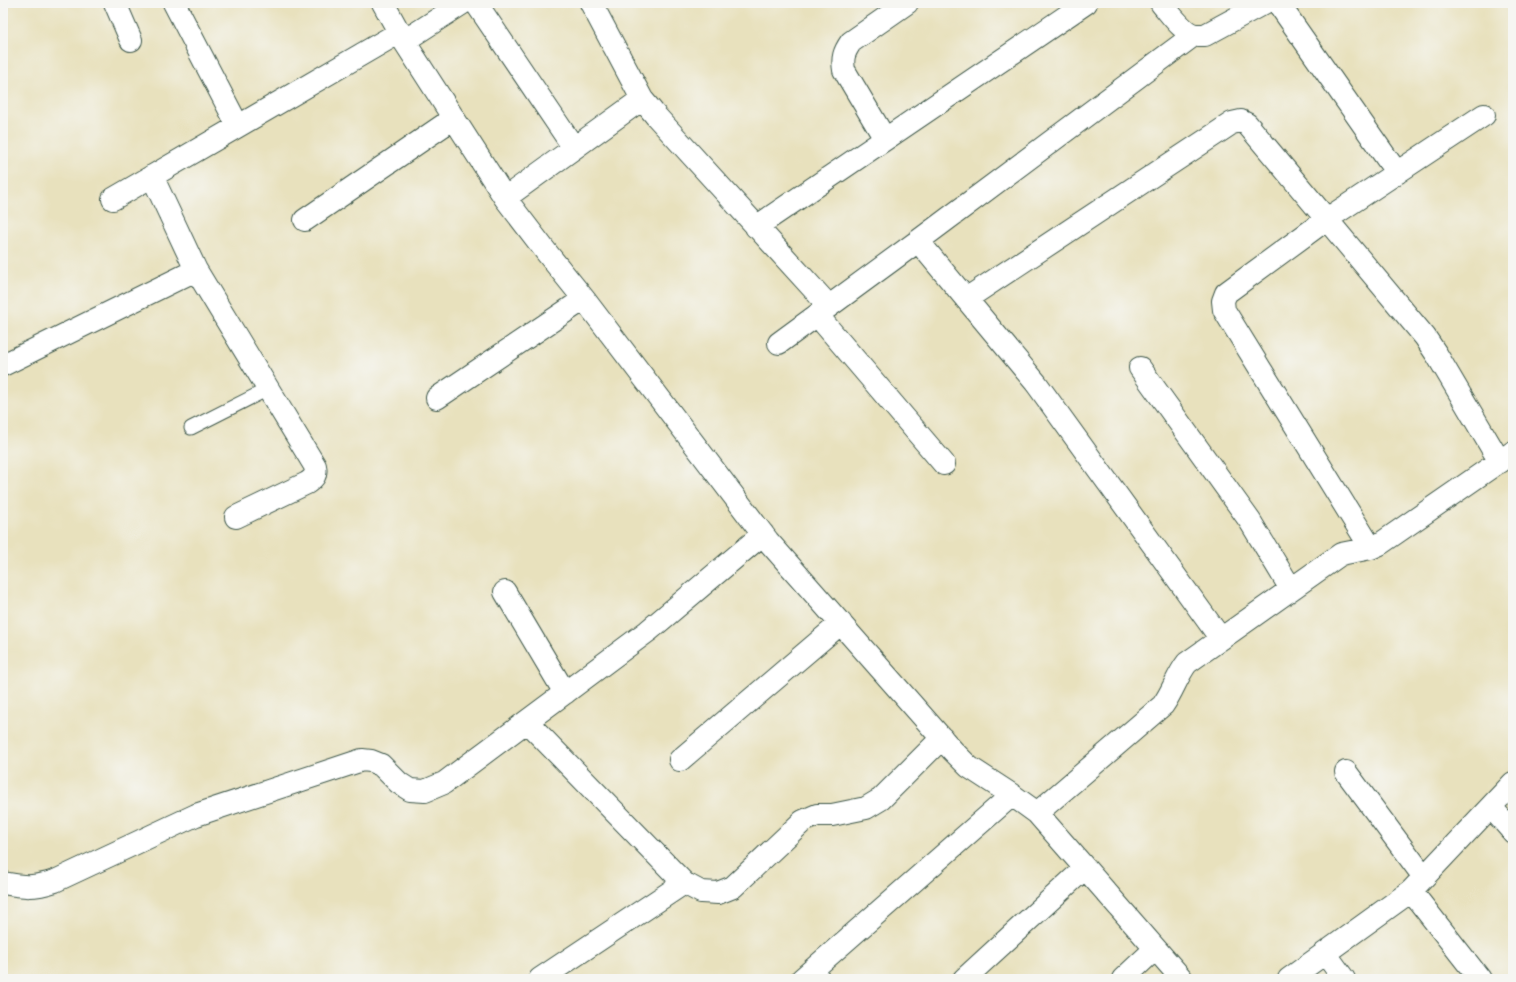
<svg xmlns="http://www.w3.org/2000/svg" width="1516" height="982" viewBox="0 0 1516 982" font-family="'Patrick Hand',sans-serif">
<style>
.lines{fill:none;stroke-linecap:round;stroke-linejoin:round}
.lane-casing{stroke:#3d5649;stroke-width:15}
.street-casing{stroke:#3d5649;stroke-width:24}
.lane{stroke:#fff;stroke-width:13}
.street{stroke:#fff;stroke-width:22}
</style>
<rect width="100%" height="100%" fill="#f6f6f2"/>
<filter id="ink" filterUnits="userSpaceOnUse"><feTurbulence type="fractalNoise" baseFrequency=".025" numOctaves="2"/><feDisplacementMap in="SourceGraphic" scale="8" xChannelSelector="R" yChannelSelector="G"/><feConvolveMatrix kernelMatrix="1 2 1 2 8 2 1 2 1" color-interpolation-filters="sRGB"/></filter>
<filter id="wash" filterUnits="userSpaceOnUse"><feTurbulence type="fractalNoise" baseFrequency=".012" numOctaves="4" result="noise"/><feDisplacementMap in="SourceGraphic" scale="16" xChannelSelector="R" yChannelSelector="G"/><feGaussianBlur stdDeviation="0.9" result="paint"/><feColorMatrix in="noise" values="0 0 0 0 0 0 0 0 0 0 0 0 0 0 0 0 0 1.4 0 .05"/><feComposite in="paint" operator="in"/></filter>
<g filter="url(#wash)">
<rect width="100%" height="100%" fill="#e8e1bd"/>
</g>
<g filter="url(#ink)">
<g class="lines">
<defs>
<path id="lane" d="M191,428L268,389"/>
<path id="street" d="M115,3L131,40
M174,3L238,126
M383,3L404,41L505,198L547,253L584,299L768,541L953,751L969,767L1012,795L1037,813L1182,979
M476,3L574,148
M591,3L642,99L656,116L829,306
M1161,3C1169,12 1184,34 1196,35C1199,35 1202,35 1205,35L1264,3
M1278,3L1397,173
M404,41L463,3
M885,139L844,70C842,58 844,52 851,42L907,3
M152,176L196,270L315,466C317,475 314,478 307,483L236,517
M505,198L642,99
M113,199L400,32
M305,220L454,118
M756,227L1086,3
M918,241L1036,383L1221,639
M966,299L1232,123L1241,121L1247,124L1425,337L1437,355L1500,462
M817,315L944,464
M779,343L918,241L1194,35
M3,365L196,270
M1140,368L1250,521L1291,589
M437,398L584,299
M1371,548L1224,310L1223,301L1226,293L1327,219L1484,115
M505,592L565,693
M527,722L684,883L701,892L718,893L733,887L803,821L817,815H832L866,808L881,799L942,738
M680,760L841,623
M1346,772L1424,877
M1491,807L1513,832
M1037,813L1163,705C1173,691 1177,676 1187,663L1341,554L1371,548L1380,544L1513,452
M3,883C25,887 33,888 55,881L196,815L362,760L371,761L381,765L399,783L410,790L425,791L444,783L648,631L763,534
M1411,891L1480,979
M1325,953L1344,979
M540,979L684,883
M802,979L1012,795
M964,979L1085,868
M1123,979L1155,949
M1289,979L1411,891L1513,783"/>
</defs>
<use href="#lane" class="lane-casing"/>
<use href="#street" class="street-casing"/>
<use href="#lane" class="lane"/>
<use href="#street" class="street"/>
</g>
</g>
<rect width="1516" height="982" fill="none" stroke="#f6f6f2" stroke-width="16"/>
</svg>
